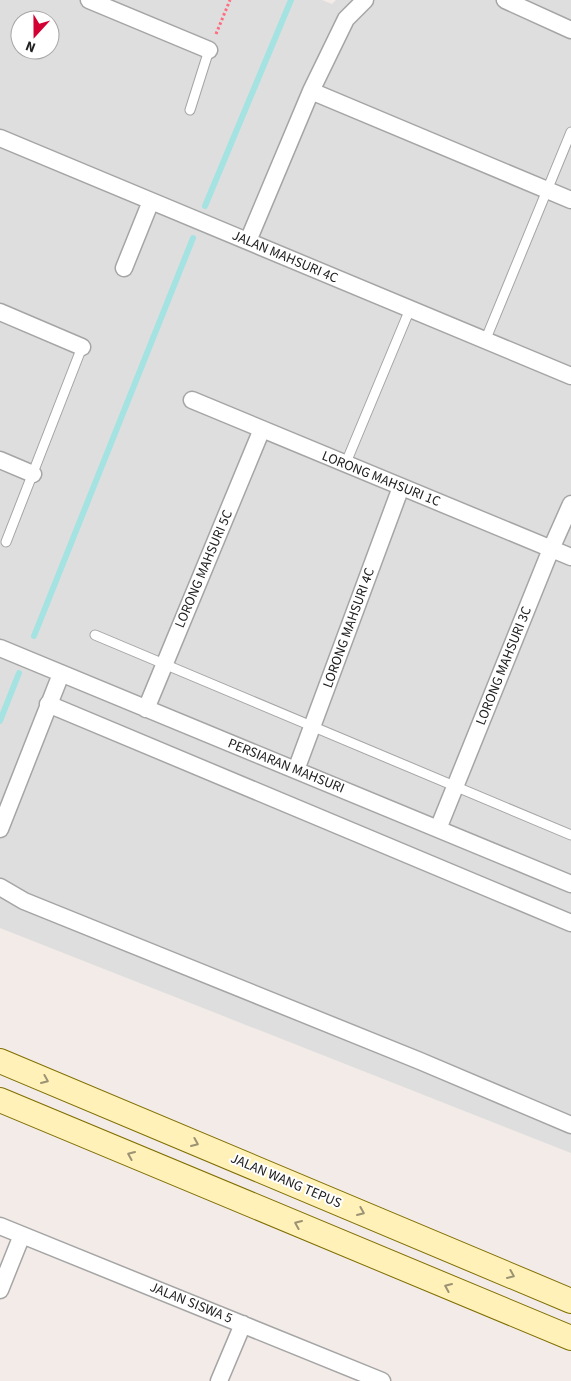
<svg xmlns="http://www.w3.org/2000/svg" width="571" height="1381" viewBox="0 0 571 1381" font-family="'Source Sans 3',sans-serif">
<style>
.residential{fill:#dfdede;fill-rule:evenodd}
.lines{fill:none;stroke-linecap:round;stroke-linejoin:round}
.stream{stroke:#a4e3e2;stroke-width:6}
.service-casing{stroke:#a5a5a5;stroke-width:11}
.minor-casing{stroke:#a5a5a5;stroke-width:19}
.secondary-casing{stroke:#806e00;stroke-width:26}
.path{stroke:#ff6b7f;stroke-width:3;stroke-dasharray:2.5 2.5;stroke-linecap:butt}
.service{stroke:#fff;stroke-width:9}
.minor{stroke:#fff;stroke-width:16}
.secondary{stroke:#fff1b8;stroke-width:24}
.oneway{stroke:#9b9374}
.labels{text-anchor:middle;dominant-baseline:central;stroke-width:4;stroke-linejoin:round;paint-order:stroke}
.street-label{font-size:14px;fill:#212121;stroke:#fff}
</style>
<rect width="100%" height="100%" fill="#f2ebe7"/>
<path class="residential" d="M0,0H322L332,4L336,0H571V1153L0,928ZM20,20H50V50H20Z"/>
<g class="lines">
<path class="stream" d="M205,206L291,0
M34,636L193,238
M0,721L19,673"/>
<defs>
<path id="service" d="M190,110L209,50
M485,341L571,132
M345,465L410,309
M6,542L82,347
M95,635L571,835"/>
<path id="minor" d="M89,0L209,50
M505,0L571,30
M311,91L571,200
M0,138L571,376
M248,241L311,91L346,19L365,0
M124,268L151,201
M0,312L82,347
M192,400L571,557
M0,460L33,474
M0,648L571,884
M48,704L571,923
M146,709L262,429
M296,770L401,487
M0,829L61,674
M438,829L551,549L571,504
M0,887L24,901L420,1061L571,1125
M0,1226L382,1381
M0,1290L22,1235
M219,1381L243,1324"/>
<path id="secondary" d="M0,1061L571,1301
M0,1100L571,1338"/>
</defs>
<use href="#service" class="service-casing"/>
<use href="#minor" class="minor-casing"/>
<use href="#secondary" class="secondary-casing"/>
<path class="path" d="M216,34L230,0"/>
<use href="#service" class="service"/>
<use href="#minor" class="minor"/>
<use href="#secondary" class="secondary"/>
</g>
<defs><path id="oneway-chevron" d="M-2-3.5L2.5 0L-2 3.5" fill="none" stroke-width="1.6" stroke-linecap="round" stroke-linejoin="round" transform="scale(1.25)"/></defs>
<g class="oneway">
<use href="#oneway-chevron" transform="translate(45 1080) rotate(23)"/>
<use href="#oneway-chevron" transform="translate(195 1143) rotate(23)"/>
<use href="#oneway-chevron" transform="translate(131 1155) rotate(-157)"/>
<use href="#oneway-chevron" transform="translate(361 1212) rotate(23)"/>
<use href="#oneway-chevron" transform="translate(298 1224) rotate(-157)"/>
<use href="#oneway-chevron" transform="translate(511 1275) rotate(23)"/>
<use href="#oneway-chevron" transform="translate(448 1287) rotate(-157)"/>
</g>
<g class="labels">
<g class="street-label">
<text transform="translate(285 257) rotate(23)">JALAN MAHSURI 4C</text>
<text transform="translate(381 479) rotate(22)">LORONG MAHSURI 1C</text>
<text transform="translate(204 569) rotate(-67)">LORONG MAHSURI 5C</text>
<text transform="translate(349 628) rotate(-70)">LORONG MAHSURI 4C</text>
<text transform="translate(504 666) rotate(-68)">LORONG MAHSURI 3C</text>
<text transform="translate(286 766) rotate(22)">PERSIARAN MAHSURI</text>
<text transform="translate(286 1181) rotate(23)">JALAN WANG TEPUS</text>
<text transform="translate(191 1303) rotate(22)">JALAN SISWA 5</text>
</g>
</g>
<g transform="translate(35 35) rotate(201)"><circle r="24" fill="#ffffff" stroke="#a6a6a6"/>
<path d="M0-4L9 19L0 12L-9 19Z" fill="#d20033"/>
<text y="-8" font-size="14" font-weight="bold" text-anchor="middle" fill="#212121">N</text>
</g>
</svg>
